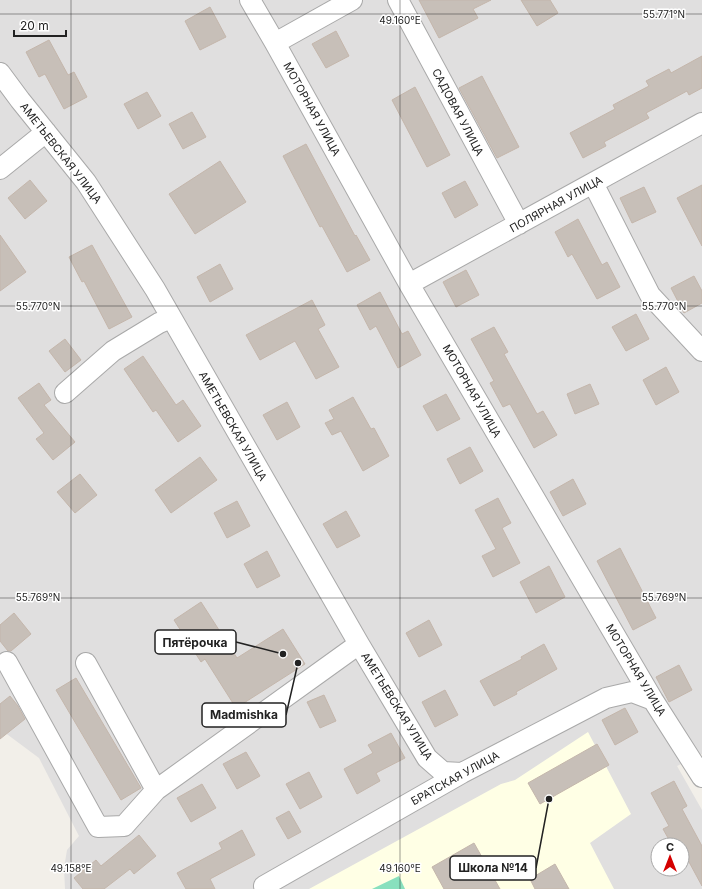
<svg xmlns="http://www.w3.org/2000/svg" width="702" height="889" viewBox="0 0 702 889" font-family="Inter,sans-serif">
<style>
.residential{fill:#e0dfdf;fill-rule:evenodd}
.education{fill:#ffffe5}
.pitch{fill:#88e0be}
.building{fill:#c7bfb8;stroke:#c4b6ab}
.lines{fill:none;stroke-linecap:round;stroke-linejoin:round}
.minor-casing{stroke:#a9a9a9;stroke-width:22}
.minor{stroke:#fff;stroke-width:20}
.ticks{fill:none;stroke:#222;stroke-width:1;stroke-opacity:0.45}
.labels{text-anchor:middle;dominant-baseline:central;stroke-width:3;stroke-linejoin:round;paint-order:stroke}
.street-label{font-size:11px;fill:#222;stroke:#fff}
.ticks-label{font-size:10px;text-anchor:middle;fill:#222;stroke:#fff;stroke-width:3;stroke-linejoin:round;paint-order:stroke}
.leader{fill:none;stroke:#222;stroke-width:1.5}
.callout-dot{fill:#222;stroke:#fff;stroke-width:1.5}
.callout{fill:#fff;stroke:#222;stroke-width:1.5}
.callout-label{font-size:12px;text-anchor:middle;font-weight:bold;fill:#222}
</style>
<rect width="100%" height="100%" fill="#f2efe9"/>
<path class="residential" d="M0,0H702V754L677,766L702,810V889H65L64,868L67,850L79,836L39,758L0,729ZM658,845H682V869H658Z"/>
<path class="education" d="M588,732L631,814L590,843L614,889H309L501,784L515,780Z"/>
<path class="pitch" d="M399,876L405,889H372Z"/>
<path class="building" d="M419,0H491L473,9L478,18L439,38Z
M521,0H550L558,13L537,26Z
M210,7L226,37L200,50L185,21Z
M336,31L349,56L326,68L312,44Z
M49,40L68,75L74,72L87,97L64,109L45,74L39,77L26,52Z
M702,56V88L689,95L687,91L646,113L649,118L604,142L606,146L583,158L570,133L615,109L613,105L649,86L646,81L669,69L671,73Z
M482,76L519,147L497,158L459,88Z
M415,87L450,155L427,167L392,100Z
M147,92L161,116L138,129L124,104Z
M192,112L206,137L183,149L169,124Z
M306,144L355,236L356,235L370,260L347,272L322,226L320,227L283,156Z
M220,161L246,202L195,234L169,194Z
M30,180L47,201L25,219L8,198Z
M465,181L478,205L455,218L442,193Z
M702,185V246L677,198Z
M644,187L656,212L632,223L620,198Z
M578,219L602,265L607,262L620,287L597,299L572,254L568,257L555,232Z
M0,235L26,272L0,291Z
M92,245L132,317L109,329L84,281L82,282L69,257Z
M220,264L233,289L210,302L197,277Z
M466,270L479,295L456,307L443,282Z
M694,276L702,291V303L684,313L671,288Z
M380,292L402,334L408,331L421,355L398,368L376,326L370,330L357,305Z
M312,300L325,325L318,329L339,367L316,379L295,341L260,360L246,335Z
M636,314L649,339L626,351L612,327Z
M494,327L508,352L504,354L537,414L543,411L557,435L534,448L510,404L503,407L490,383L494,381L471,339Z
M65,339L81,360L65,372L49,351Z
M143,356L176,405L183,400L201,426L178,442L156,410L153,412L124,369Z
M666,367L679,392L656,405L643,380Z
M39,383L51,400L44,405L75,442L53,460L36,439L44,433L18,398Z
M590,384L599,404L575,414L567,394Z
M446,394L460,419L437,431L423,406Z
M353,397L371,429L374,428L389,456L363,471L341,431L332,435L325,423L334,419L329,410Z
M287,402L300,427L277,440L263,415Z
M470,447L483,471L460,484L447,459Z
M200,457L217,480L171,513L155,490Z
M80,474L97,495L75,513L57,492Z
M573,479L586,504L563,516L550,492Z
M498,498L511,523L502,528L520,563L493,577L482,556L496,549L475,510Z
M237,501L250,526L227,538L214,513Z
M346,511L360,536L337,548L323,524Z
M620,548L656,618L633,630L597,561Z
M267,551L280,576L257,588L244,564Z
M549,566L565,597L536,613L520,582Z
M201,602L237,658L283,629L305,664L236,708L205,659L201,662L174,620Z
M14,613L31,634L11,651H8L0,641V625Z
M429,620L442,645L419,657L406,633Z
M544,644L557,669L516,692L517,694L494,706L480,681L522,659L521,657Z
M679,665L692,690L669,702L656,677Z
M76,678L141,788L121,800L56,690Z
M445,690L458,715L435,727L422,702Z
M324,695L336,721L320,728L307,702Z
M10,696L18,706L25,719L0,739V704Z
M625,708L638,732L615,745L602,720Z
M391,733L405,758L376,773L380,781L357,794L344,769L373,753L368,745Z
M597,744L609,765L540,804L528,783Z
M246,752L260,776L237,789L223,764Z
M309,772L322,797L300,809L286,784Z
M674,781L687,806L682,809L702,846V886L682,849V845H672L663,829L669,826L651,793Z
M202,784L216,808L191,822L177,798Z
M289,811L301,832L288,839L276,818Z
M242,830L255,855L210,879L215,889H186L177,873L222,849L219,843Z
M139,835L156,856L134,874L130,869L104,889H83L74,878L96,860L101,866Z
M474,843L500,889H444L432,867Z
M555,864L569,889H535L530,879Z"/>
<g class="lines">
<defs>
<path id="minor" d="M250,0L275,43L409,284L653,700L702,777
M398,0L519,224
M275,43L352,0
M0,73L20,100L86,182L155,289L359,644L427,758L443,772L462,773
M0,169L46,132
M593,183L650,295L702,351
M409,284L702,123
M65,393L113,351L159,323L171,318
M7,662L98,827L124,826L156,790L359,644
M86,663L156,790
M264,886L462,773L606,698L632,692L653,700"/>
</defs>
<use href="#minor" class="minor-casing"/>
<use href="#minor" class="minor"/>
</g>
<path class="ticks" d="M71,0V889M400,0V889M0,14H702M0,306H702M0,598H702"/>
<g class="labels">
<g class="street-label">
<text transform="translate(312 109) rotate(61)">МОТОРНАЯ УЛИЦА</text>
<text transform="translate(458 112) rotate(62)">САДОВАЯ УЛИЦА</text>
<text transform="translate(61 153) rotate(52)">АМЕТЬЕВСКАЯ УЛИЦА</text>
<text transform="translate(556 204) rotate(-29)">ПОЛЯРНАЯ УЛИЦА</text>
<text transform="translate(472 391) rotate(60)">МОТОРНАЯ УЛИЦА</text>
<text transform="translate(233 426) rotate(60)">АМЕТЬЕВСКАЯ УЛИЦА</text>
<text transform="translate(636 670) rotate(59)">МОТОРНАЯ УЛИЦА</text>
<text transform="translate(397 706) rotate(58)">АМЕТЬЕВСКАЯ УЛИЦА</text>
<text transform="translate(455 778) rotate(-29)">БРАТСКАЯ УЛИЦА</text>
</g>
</g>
<g class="ticks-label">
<text x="664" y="18">55.771°N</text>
<text x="400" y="24">49.160°E</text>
<text x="38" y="310">55.770°N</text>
<text x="664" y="310">55.770°N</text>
<text x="38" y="601">55.769°N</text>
<text x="664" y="601">55.769°N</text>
<text x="71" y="872">49.158°E</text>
<text x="400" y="872">49.160°E</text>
</g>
<path class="leader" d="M283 654L236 642M298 663L286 715M549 799L536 868"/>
<g class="callout-dot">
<circle cx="283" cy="654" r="4"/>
<circle cx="298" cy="663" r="4"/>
<circle cx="549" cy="799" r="4"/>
</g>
<g class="callout">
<rect x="155" y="630" width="81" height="24" rx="4"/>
<rect x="202" y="703" width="84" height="24" rx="4"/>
<rect x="450" y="856" width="86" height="24" rx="4"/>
</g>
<g class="callout-label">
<text x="195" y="647">Пятёрочка</text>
<text x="244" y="719">Madmishka</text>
<text x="493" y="872">Школа №14</text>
</g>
<g transform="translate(670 857)"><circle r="19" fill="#ffffff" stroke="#a7a7a7"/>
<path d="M0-3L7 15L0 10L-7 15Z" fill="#d40000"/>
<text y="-6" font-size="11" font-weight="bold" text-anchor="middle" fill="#222222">С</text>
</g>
<path d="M14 30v6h52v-6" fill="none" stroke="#222222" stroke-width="2"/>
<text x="20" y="30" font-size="12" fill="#222222" stroke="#ffffff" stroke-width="3" paint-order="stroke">20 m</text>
</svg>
